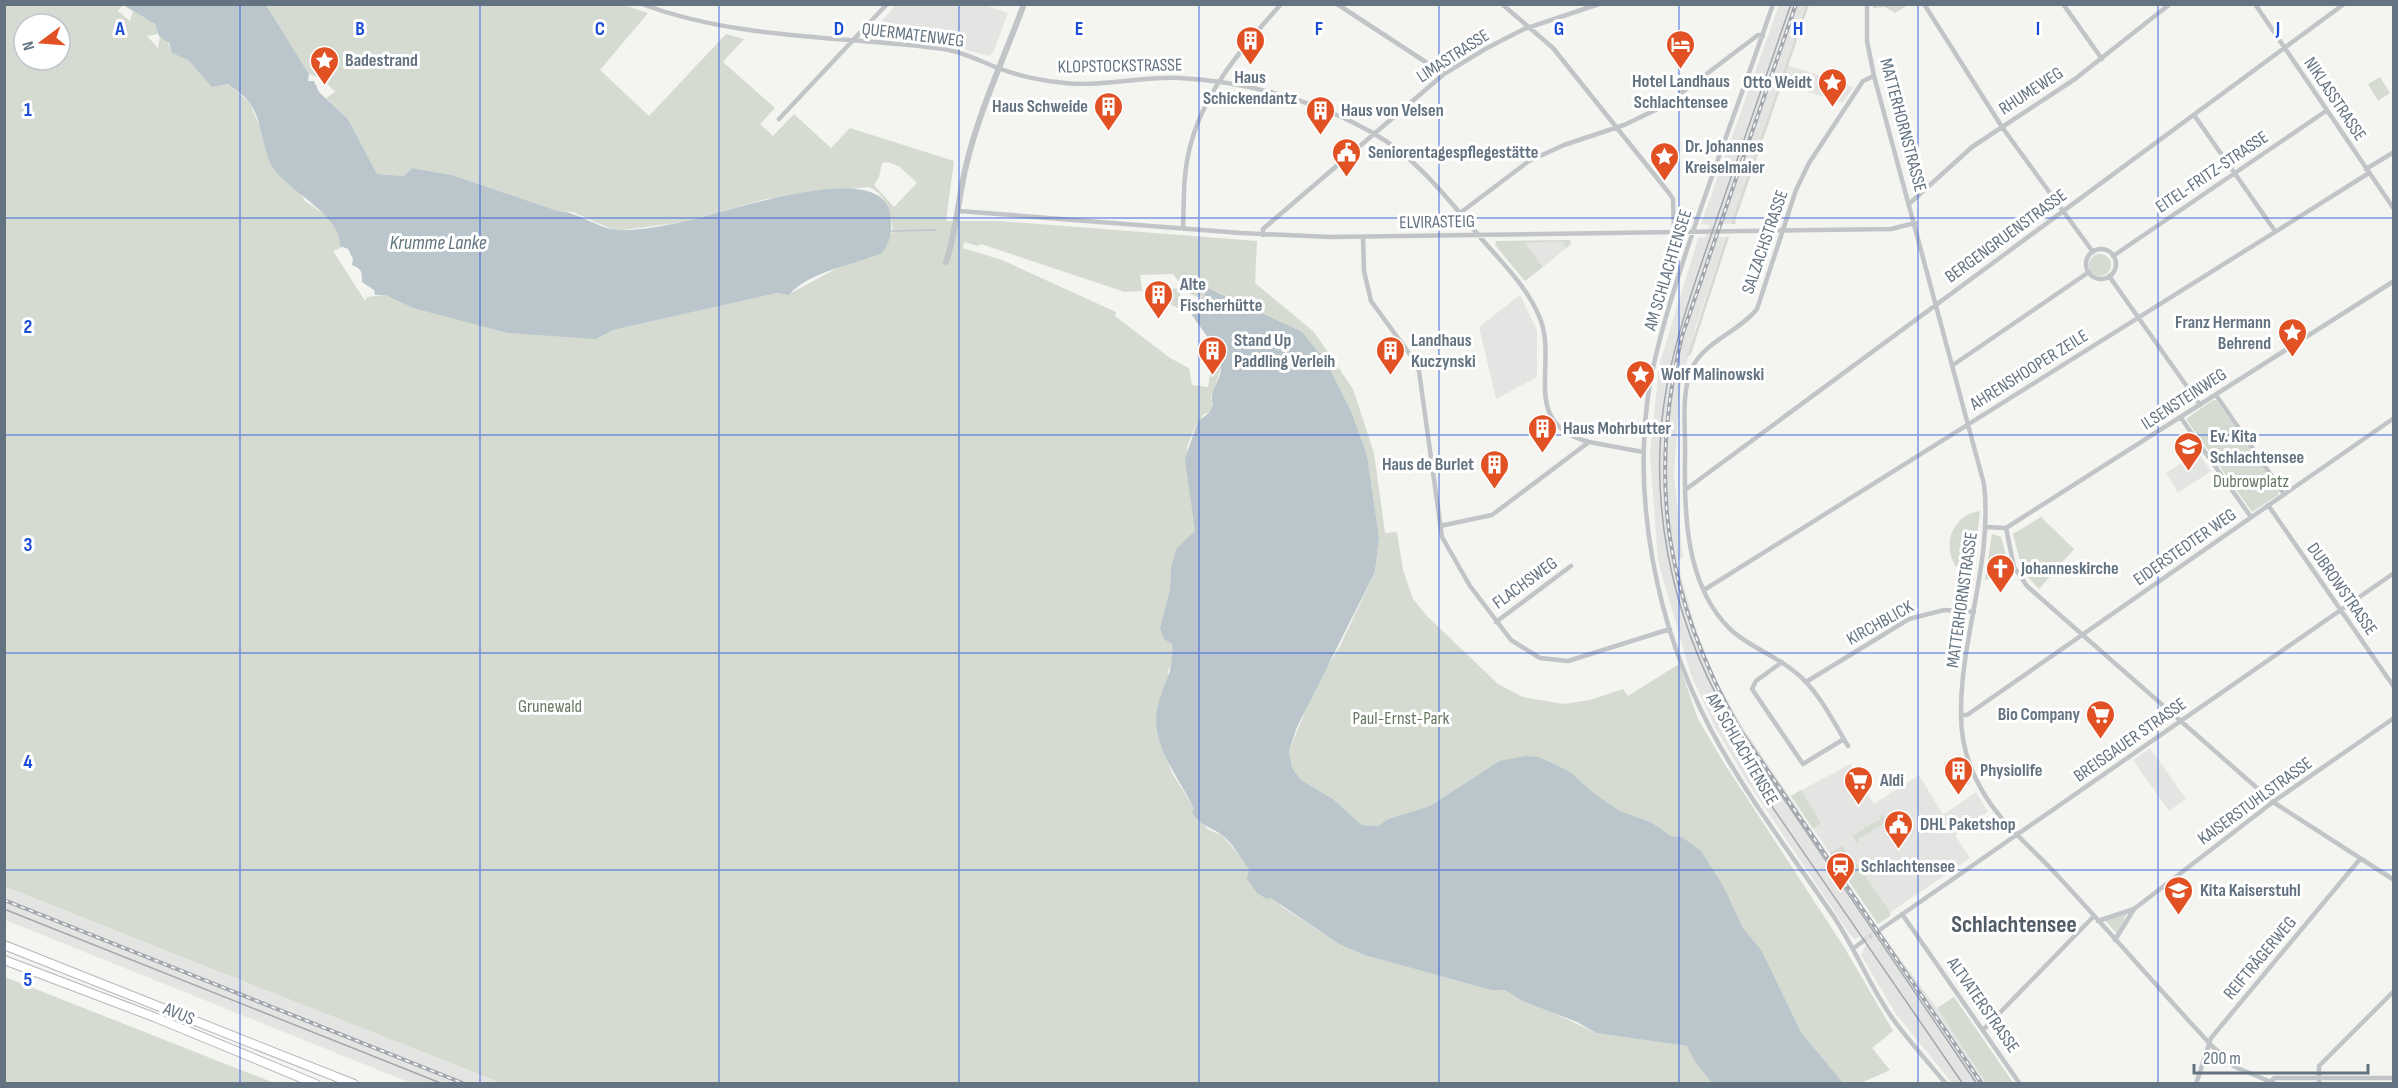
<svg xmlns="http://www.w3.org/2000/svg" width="2398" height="1088" viewBox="0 0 2398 1088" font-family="'Sofia Sans Condensed',sans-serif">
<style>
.built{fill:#e4e5e3}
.green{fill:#d5dbd1;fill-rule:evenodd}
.water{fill:#bac6cb}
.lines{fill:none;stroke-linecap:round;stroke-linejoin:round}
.stream{stroke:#bac6cb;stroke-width:1.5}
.minor-tunnel{stroke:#d0d4d4;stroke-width:4.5;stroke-dasharray:4.5 2;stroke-linecap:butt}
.motorway-casing{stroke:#b4b7ba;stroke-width:10}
.minor{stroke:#c1c5c8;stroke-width:4.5}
.tertiary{stroke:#c1c5c8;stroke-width:6}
.motorway{stroke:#fff;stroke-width:8}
.tram{stroke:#a2a7ad;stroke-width:1.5}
.rail-casing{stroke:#a2a7ad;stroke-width:4}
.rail{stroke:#fff;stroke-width:1.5;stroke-dasharray:4.5;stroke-linecap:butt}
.grid{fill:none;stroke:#1d4ed8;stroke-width:1.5;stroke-opacity:0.55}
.labels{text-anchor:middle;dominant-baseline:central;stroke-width:6;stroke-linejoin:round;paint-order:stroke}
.street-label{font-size:18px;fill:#637381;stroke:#fff}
.poi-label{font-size:18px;font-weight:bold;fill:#637381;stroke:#fff;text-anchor:start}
.park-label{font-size:18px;fill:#667862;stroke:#fff}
.water-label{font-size:20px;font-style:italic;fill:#5f767f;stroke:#fff}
.district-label{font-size:24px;font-weight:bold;fill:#515c66;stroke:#fff}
.grid-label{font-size:20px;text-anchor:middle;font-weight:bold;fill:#1d4ed8;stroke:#fff;stroke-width:6;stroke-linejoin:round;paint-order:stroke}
</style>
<rect width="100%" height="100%" fill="#f4f4f0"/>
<path class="built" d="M896,5H985L1008,13L993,53L989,56L941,43L876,37L874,29Z
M1779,5H1806L1731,224H1722L1720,227L1717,237H1726L1696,326L1680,390L1674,474L1683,558L1677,561L1695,627L1715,678L1742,726L1881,933L1937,1008L1986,1083H1952L1896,1014L1861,955L1866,945L1860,937L1855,939L1851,936L1745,778L1715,727L1691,675L1658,561L1650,454L1659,366L1698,238L1705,237L1710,225L1701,224Z
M1788,65L1854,87L1842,103L1782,83Z
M1562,242L1566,248L1543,267L1525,243Z
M1520,295L1537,330V377L1496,399L1479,327Z
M2198,452L2211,471L2178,493L2166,473Z
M2150,748L2186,799L2169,811L2133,760Z
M1960,755L1971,784L1959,789L1943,763Z
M1850,764L1874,804L1919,775L1943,815L1976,792L1988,812L1955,835L1970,858L1891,912L1890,916L1878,924L1791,796Z
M4,887L501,1083H411L5,920Z"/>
<path class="green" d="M4,5H123L118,11L130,21L133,11L155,24L158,34L147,36L158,48L160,37L166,39L170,48L188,60L212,86L228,84L250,103L259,125L305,201L332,220L341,236L340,246L343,247L333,251L365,301L367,297L385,295L413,308L596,339L613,330L777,293H791L843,265L873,257L893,231C890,213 888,196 869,187L766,199L683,222L616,231L573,212L558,211L452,175L412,168L404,176L377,174L348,119L326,98L335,92L323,79L309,74L266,5H624L648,13L600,70L649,116L726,34L744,39L723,62L775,108L760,124L773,136L794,114L831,148L850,128L954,161L946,221H1000L1257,241L1255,283L1314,332L1353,389L1374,453L1385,533L1397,532L1403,570L1413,599L1428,617L1498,684L1523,697L1564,704L1590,700L1623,689L1628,696L1679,664L1698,719L1724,763L1844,947L1893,1031L1872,1048L1890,1070L1861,1083H1843L1801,1032L1762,951L1743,928L1725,889L1682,837L1671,836L1651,822L1620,811L1595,794L1569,771L1539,757L1499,761L1430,806L1388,819L1378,826L1362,825L1333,799L1301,780L1292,768L1289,751L1316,685L1340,646L1375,572L1379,537L1367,455L1351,411L1327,363L1255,308L1208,288L1201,298L1188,293L1173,274L1140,275L1142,291L1125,292L981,244L978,246L964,242L963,248L1002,260L1116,312L1115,316L1170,358L1189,368L1192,385L1208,387L1214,349L1221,368L1211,398L1213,403L1209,413L1204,414L1196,425L1187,447L1195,531L1171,567L1170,589L1160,628L1172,644L1173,664L1168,670L1169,681L1158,706L1159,736L1172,773L1207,829L1223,836L1281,906L1339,944L1364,955L1491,990H1505L1596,1033L1688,1046L1695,1062L1712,1083H501L5,887ZM24,24H60V60H24ZM888,162L900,167L917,183L894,207L874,185L879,177L882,163Z
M1806,5H1809L1735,221L1736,224H1731Z
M1873,5V4L1908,5L1895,13L1885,7L1873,8Z
M2380,77L2390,93L2378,101L2368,84Z
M1726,237H1729L1691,354L1687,357Z
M1570,240L1571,244L1566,248L1562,242L1525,243L1543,267L1525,281L1495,245L1496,241Z
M2089 265a11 11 0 1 1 22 0a11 11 0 1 1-22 0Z
M1180,288L1181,310L1164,300L1168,289Z
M2213,400H2216L2279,490L2278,495L2252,512L2186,419Z
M1980,511L1972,579C1938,565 1944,516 1980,511Z
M2041,517L2074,549L2039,589L2023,572L2013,534Z
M1992,534L2001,537L2011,574L1985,580Z
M1801,790L1821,823L1813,829L1791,796Z
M1879,815L1896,821L1892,823L1890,820L1870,832L1872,835L1869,833L1858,839L1859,842L1857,843L1851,833L1854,835L1865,828L1864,825L1866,827L1881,819Z
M1843,846L1853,867L1857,864L1890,912V916L1878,924L1830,853Z
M2127,913L2117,934L2105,920Z
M4,977H5L274,1083H5Z
M1954,997L2010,1078L2013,1083H1986L1937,1008Z"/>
<path class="water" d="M123,5H266L309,74L308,81H314L319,92L348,119L377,174L404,176L412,168L452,175L558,211C579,212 601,230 618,230C638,231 662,226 682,222C716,216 883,155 890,214C892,229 892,240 882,253C855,265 809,271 789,295L777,293L613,330L596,339L508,333L413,308L385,295H375L374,290L362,282C362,272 362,269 352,265L353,259L348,249L340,246C342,216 291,193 273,168C261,148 263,120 249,102C244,95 235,90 228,84L212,87L188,60L172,53L169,43L159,36L155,24Z
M1208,288L1302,332L1327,363L1351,411L1367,455L1379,537L1375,572L1297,727L1289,751L1292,768L1301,780L1333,799L1362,825L1378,826L1388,819L1430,806L1499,761L1526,756L1539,757L1569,771L1595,794L1620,811L1651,822L1671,836L1682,837L1701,851L1725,889L1743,928L1762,951L1801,1032L1843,1083H1712L1695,1062L1687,1046L1596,1033L1577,1022L1523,1001L1505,990H1491L1364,955L1339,944L1271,898L1267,899L1257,893L1247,879L1249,869C1241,859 1232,842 1222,835C1209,826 1203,827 1192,813L1194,809C1180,778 1148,743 1158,705C1165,680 1174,672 1172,644L1164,639L1160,628L1170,589L1171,567L1177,548L1195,531L1185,459L1198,421L1209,413L1213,404C1208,390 1222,380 1221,367C1218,348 1202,330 1192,315Z"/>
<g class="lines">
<path class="stream" d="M891,231L935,230"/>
<path class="minor-tunnel" d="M1863,941L1881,929"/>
<defs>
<path id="motorway" d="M4,945L354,1084
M4,960L154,1017L316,1084"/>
</defs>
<use href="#motorway" class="motorway-casing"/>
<path class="minor" d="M642,4C738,40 844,36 944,49C963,52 980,61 998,68C1019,76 1043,81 1065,83C1104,87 1142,76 1180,78C1245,81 1317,101 1373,133C1417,158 1448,199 1480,237C1502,263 1529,288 1541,321C1557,367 1520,424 1589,442
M1337,4L1444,74
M1502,4L1553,48L1669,193L1673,199L1674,231
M1773,4C1743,93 1709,179 1681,268C1669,305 1657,344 1650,383C1631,497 1656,625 1710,728C1745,794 1792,855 1834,917C1856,950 1870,987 1893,1019C1909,1041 1928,1062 1946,1084
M1867,4V41L1874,76L1984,484C1993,562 1960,638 1961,715C1961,744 1970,772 1986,797C2004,826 2033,849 2056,874C2109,931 2159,989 2212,1046L2235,1067L2276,1084
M1924,4L2002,127L2093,252
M2063,4L2102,59
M2255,4L2394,209
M2194,115L2275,231
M779,119L887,4
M2366,169L2394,152
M1910,203L1972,147L2075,79L2170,4
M959,211L1241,233L1331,237L1891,229L1915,223
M1460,213L1529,161L1564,145L1624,125L1664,106L1758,35L1763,36
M1183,229C1184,202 1183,177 1189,151C1202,93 1243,47 1281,4
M1263,235V229L1444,74L1487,48L1524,29L1599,4
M1363,237L1364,271L1371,301L1414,360L1419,371L1442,537L1470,586L1511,640L1540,658L1568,661L1670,629
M2086 264a15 15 0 1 1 30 0a15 15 0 1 1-30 0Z
M2113,256L2326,111
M2109,276L2200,405
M1953,365L2089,272
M2216,395L2284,494
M2181,418L2251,517
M1685,490L2344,4
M2268,505L2394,687
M1440,526L1492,515L1589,442L1643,452
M1986,527L2006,528L2394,281
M2006,528L2014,567L2027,586L2273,802L2394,880
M1704,590L2369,173
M1496,622L1571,566
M1782,662L1756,681L1752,689L1803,764L1844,739
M1806,682L1909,619L1944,610L1974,612
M1961,715H1967L2394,418
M1848,746C1833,721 1818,690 1795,672C1775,655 1749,647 1730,629C1686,586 1684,515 1685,457C1686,430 1680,391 1693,366C1706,341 1740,331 1757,309L1796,190L1809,163L1863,81L1874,76
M1902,914L2020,1084
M2098,921L2134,909L2273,802L2394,718
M1881,929L2394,573
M2115,940L2134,909
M1854,948L1863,941
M1983,1030L2094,916
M2271,1081L2274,1078H2394
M2196,1084L2211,1038L2360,859
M2319,1084V1066L2394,991"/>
<path class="tertiary" d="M946,262C957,230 958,198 966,166C979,111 1004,58 1024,4"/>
<use href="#motorway" class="motorway"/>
<path class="tram" d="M1791,4C1767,75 1742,145 1718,215C1699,271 1678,327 1667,385C1646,498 1671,616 1727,715L1977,1084
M1715,710L1738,753L1773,808L1963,1084
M4,909L443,1084"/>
<defs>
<path id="rail" d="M1796,4L1682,336C1647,483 1666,599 1740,730L1982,1084
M4,900L465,1084"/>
</defs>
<use href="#rail" class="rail-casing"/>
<use href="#rail" class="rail"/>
</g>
<path class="grid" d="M240,4V1084M480,4V1084M719,4V1084M959,4V1084M1199,4V1084M1439,4V1084M1679,4V1084M1918,4V1084M2158,4V1084M4,218H2394M4,435H2394M4,653H2394M4,870H2394"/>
<defs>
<symbol id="building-pin" viewBox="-11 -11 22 30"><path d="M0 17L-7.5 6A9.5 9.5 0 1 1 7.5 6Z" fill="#e15123" stroke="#fff"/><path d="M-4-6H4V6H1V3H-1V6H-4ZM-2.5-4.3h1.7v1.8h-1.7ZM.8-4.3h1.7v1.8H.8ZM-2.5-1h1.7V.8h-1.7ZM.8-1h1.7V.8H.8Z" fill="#fff"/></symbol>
<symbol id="hotel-pin" viewBox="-11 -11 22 30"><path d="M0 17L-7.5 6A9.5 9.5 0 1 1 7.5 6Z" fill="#e15123" stroke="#fff"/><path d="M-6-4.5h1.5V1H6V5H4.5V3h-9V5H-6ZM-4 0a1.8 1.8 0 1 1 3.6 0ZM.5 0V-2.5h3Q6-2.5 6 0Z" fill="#fff"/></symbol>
<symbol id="sight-pin" viewBox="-11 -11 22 30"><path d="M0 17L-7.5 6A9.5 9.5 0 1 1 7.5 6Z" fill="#e15123" stroke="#fff"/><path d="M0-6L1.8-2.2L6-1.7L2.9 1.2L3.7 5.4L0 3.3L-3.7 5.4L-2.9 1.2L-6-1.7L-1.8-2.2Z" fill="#fff"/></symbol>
<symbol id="civic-pin" viewBox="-11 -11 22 30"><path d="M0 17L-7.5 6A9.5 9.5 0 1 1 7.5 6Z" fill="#e15123" stroke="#fff"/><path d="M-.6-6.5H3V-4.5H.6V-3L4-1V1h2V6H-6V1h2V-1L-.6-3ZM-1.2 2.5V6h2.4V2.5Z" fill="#fff"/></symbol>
<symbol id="school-pin" viewBox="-11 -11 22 30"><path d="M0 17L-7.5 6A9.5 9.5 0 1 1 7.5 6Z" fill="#e15123" stroke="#fff"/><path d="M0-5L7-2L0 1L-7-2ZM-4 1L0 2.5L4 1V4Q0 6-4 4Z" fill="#fff"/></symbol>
<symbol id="church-pin" viewBox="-11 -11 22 30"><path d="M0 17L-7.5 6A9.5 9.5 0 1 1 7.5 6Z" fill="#e15123" stroke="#fff"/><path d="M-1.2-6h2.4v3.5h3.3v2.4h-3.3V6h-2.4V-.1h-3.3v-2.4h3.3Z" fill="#fff"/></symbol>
<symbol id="supermarket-pin" viewBox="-11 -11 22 30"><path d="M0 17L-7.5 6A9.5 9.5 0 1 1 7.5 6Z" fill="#e15123" stroke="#fff"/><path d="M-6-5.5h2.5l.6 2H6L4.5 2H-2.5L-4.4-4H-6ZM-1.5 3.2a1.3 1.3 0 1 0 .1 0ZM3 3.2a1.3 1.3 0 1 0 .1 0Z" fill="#fff"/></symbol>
<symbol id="station-pin" viewBox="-11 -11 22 30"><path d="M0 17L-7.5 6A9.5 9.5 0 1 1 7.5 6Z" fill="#e15123" stroke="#fff"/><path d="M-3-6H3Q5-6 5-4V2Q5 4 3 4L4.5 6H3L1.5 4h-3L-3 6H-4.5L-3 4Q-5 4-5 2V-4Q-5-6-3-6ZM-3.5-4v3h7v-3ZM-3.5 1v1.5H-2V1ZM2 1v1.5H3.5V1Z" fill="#fff"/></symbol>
</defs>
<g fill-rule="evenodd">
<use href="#building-pin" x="1234" y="24" width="33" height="45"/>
<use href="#hotel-pin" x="1664" y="28" width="33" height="45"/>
<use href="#sight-pin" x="308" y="44" width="33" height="45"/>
<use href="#sight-pin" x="1816" y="66" width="33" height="45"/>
<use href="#building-pin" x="1092" y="90" width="33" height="45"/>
<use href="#building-pin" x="1304" y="94" width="33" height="45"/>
<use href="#civic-pin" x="1330" y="136" width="33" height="45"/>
<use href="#sight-pin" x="1648" y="140" width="33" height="45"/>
<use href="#building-pin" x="1142" y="278" width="33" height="45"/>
<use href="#sight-pin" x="2276" y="316" width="33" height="45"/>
<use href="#building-pin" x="1196" y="334" width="33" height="45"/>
<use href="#building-pin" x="1374" y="334" width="33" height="45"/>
<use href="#sight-pin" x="1624" y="358" width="33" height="45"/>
<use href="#building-pin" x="1526" y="412" width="33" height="45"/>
<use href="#school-pin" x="2172" y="430" width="33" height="45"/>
<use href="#building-pin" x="1478" y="448" width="33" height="45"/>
<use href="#church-pin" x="1984" y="552" width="33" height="45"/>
<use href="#supermarket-pin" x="2084" y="698" width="33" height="45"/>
<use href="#building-pin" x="1942" y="754" width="33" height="45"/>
<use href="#supermarket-pin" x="1842" y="764" width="33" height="45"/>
<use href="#civic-pin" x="1882" y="808" width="33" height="45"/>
<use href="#station-pin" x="1824" y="850" width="33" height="45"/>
<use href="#school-pin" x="2162" y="874" width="33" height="45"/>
</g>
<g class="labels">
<g class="street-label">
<text transform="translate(913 35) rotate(7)">QUERMATENWEG</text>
<text transform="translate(1453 56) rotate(-33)">LIMASTRASSE</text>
<text transform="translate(1120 66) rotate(-1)">KLOPSTOCKSTRASSE</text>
<text transform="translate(2031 91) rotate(-33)">RHUMEWEG</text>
<text transform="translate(2335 99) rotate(56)">NIKLASSTRASSE</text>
<text transform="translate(1903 125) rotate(75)">MATTERHORNSTRASSE</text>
<text transform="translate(2212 172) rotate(-34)">EITEL-FRITZ-STRASSE</text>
<text transform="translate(1437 222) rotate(-1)">ELVIRASTEIG</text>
<text transform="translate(2006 236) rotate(-36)">BERGENGRUENSTRASSE</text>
<text transform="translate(1765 242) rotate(-71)">SALZACHSTRASSE</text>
<text transform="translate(1668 270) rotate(-73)">AM SCHLACHTENSEE</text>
<text transform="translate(2029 370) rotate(-32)">AHRENSHOOPER ZEILE</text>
<text transform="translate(2184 399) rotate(-33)">ILSENSTEINWEG</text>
<text transform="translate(2185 547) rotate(-35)">EIDERSTEDTER WEG</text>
<text transform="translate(1525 583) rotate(-36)">FLACHSWEG</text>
<text transform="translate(2342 589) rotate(55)">DUBROWSTRASSE</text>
<text transform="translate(1962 600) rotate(-82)">MATTERHORNSTRASSE</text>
<text transform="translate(1880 623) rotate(-29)">KIRCHBLICK</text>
<text transform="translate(2130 740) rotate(-35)">BREISGAUER STRASSE</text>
<text transform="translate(1742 749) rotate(60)">AM SCHLACHTENSEE</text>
<text transform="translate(2255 801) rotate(-36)">KAISERSTUHLSTRASSE</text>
<text transform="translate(2260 958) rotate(-50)">REIFTRÄGERWEG</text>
<text transform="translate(1983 1005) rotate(55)">ALTVATERSTRASSE</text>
<text transform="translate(179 1014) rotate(22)">AVUS</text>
</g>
<g class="poi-label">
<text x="345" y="60">Badestrand</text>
<text x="1250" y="77" text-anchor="middle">Haus<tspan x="1250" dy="21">Schickendantz</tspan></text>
<text x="1681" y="81" text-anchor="middle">Hotel Landhaus<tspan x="1681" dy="21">Schlachtensee</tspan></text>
<text x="1812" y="82" text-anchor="end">Otto Weidt</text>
<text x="1088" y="106" text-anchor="end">Haus Schweide</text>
<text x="1341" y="110">Haus von Velsen</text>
<text x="1685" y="146">Dr. Johannes<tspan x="1685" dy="21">Kreiselmaier</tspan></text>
<text x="1368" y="152">Seniorentagespflegestätte</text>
<text x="1180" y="284">Alte<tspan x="1180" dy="21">Fischerhütte</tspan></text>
<text x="2271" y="322" text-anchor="end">Franz Hermann<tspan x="2271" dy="21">Behrend</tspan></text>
<text x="1234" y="340">Stand Up<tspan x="1234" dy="21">Paddling Verleih</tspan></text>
<text x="1411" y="340">Landhaus<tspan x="1411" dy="21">Kuczynski</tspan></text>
<text x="1661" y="374">Wolf Malinowski</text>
<text x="1563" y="428">Haus Mohrbutter</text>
<text x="2210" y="436">Ev. Kita<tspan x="2210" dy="21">Schlachtensee</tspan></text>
<text x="1474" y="464" text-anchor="end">Haus de Burlet</text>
<text x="2021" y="568">Johanneskirche</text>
<text x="2080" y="714" text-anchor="end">Bio Company</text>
<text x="1980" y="770">Physiolife</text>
<text x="1880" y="780">Aldi</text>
<text x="1920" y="824">DHL Paketshop</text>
<text x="1861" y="866">Schlachtensee</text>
<text x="2200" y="890">Kita Kaiserstuhl</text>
</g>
<g class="park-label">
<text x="2251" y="481">Dubrowplatz</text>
<text x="550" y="706">Grunewald</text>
<text x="1401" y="718">Paul-Ernst-Park</text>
</g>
<g class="water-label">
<text x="438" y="243">Krumme Lanke</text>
</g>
<g class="district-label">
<text x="2014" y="924">Schlachtensee</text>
</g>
</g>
<g class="grid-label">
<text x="120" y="35">A</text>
<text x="360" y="35">B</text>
<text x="600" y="35">C</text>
<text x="839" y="35">D</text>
<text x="1079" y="35">E</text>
<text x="1319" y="35">F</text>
<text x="1559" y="35">G</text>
<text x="1798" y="35">H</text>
<text x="2038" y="35">I</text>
<text x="2278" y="35">J</text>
<text x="28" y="116">1</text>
<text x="28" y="333">2</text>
<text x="28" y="551">3</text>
<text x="28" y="768">4</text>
<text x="28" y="986">5</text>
</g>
<rect width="2398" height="1088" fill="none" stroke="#637381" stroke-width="12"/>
<g transform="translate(42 42) rotate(254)"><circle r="28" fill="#ffffff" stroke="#c1c7cd" stroke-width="1.5"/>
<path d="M0-4.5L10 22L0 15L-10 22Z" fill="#e15123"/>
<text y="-9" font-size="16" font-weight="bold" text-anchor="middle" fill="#637381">N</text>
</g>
<path d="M2194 1064v9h174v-9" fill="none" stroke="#637381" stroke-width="3"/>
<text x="2203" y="1064" font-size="18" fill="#637381" stroke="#ffffff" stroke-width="4.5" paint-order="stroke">200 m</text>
</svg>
